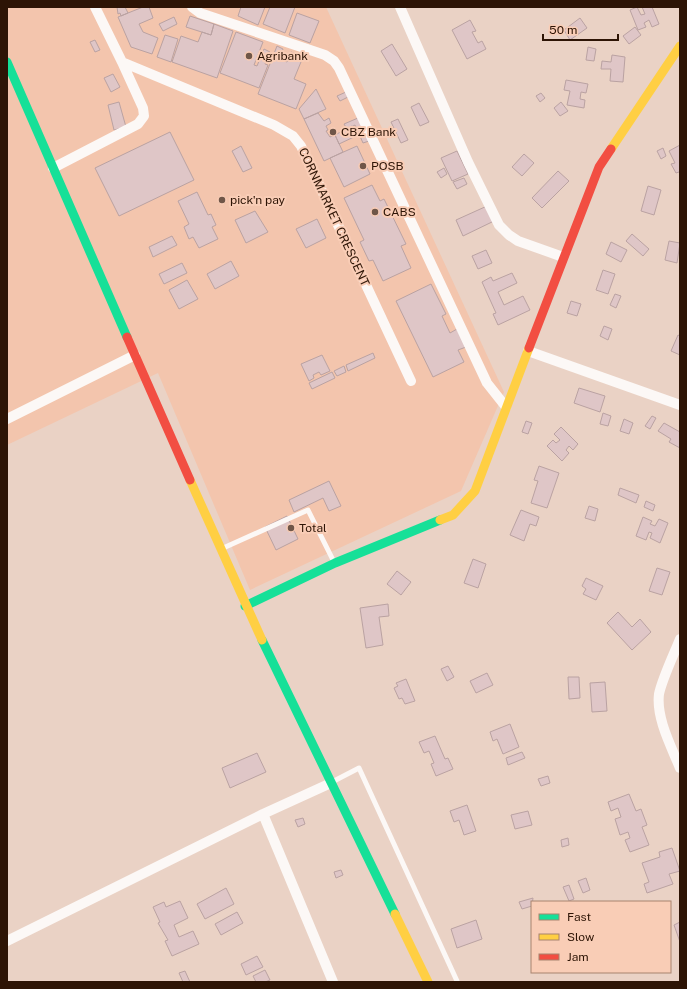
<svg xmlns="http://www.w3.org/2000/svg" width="687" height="989" viewBox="0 0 687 989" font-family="'Public Sans',sans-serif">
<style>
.built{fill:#f3c5ad}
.building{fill:#dfc6c7;stroke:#baa2a2}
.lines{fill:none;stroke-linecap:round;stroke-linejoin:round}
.lane{stroke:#fcf8f6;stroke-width:5}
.street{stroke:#fcf8f6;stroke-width:10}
.fast{stroke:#16e098;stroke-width:9}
.slow{stroke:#ffcf43;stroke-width:9}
.jam{stroke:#f24e42;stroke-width:9}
.poi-dot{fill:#6f5648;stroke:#f9cdb6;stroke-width:1.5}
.labels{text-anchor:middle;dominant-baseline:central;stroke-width:4;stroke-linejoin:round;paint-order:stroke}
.poi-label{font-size:12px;fill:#2d1405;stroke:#f9cdb6;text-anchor:start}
.street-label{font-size:12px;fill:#2d1405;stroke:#f9cdb6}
</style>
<rect width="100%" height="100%" fill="#ead2c5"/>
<path class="built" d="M7,7H326L504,392L461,491L250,590L158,373L7,445Z"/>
<path class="building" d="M117,7H125L128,13L121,16L120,13L118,14Z
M143,7H149L153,18L139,24L143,32L158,38L152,54L131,47L118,17Z
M241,7H265L258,25L238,16Z
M270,7H295L285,33L263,24Z
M637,7L641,15L645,14L642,7H652L659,24L652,27L649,20L644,23L646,27L638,30L630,10Z
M297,13L319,21L310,43L289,35Z
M190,16L214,24L211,35L186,27Z
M174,17L177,24L163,31L159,24Z
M580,18L587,28L570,40L564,30Z
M470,20L476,31L472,32L478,43L482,41L486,49L467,59L452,30Z
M214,24L233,31L217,78L172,62L181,36L198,42L202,32L211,35Z
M635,27L641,35L629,44L623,36Z
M236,32L263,42L254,65L257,66L264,49L270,52L265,64L268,65L259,88L220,73Z
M165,35L178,39L171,62L157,57Z
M95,40L100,50L95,52L90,42Z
M392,44L407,69L396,76L381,51Z
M277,46L283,49L280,59L287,62L291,52L303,57L294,79L306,84L296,109L258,94Z
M588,47L596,49L594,61L586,60Z
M612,55L625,57L623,82L610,81L611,69H601L602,61L611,62Z
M113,74L120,87L111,92L104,78Z
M566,80L588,84L586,93L581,92L580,99L585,100L584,108L567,105L570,91L564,90Z
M316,89L326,109L304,119L299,109Z
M346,92L348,97L340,101L337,96Z
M541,93L545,98L540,102L536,96Z
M119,102L126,127L114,130L108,105Z
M561,102L568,111L560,116L554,108Z
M419,103L429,122L420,126L411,107Z
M318,113L324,121L329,118L331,123L326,126L328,130L326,131L330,137L335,135L343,152L324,161L304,119Z
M358,118L369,141L363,143L355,125L347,129L344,124Z
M398,119L408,140L401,143L391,122Z
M352,126L356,136L339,144L335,135Z
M170,132L194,180L119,216L95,168Z
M680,145V173L679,172L676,173L671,164L675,163L669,151Z
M241,146L252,168L243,172L232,151Z
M357,146L370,174L344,187L330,158Z
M663,148L666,156L661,159L657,151Z
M457,151L468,174L452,181L441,158Z
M524,154L534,163L522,176L512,167Z
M444,168L447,174L441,178L437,172Z
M558,171L569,181L542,208L532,198Z
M464,178L467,184L457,189L453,182Z
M372,185L380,201L384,199L406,244L401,246L411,268L383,281L373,260L369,261L360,242L364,240L344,198Z
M648,186L661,190L654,215L641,211Z
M197,192L208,215L211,214L216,225L212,227L218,239L199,248L193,237L189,239L184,227L189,224L178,201Z
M487,206L494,221L463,236L456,220Z
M255,211L268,232L246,243L235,220Z
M317,219L326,238L306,248L296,229Z
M632,234L649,249L643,256L626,241Z
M172,236L177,245L153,257L149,247Z
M669,241L680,243L677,263L665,260Z
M611,242L627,250L621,262L606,254Z
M486,250L492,263L478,269L472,256Z
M231,261L239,276L215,289L207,274Z
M182,263L187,273L164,284L159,274Z
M603,270L615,274L608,294L596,290Z
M512,273L517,283L498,292L504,305L523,296L530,310L498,325L493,314L496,313L482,282L491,277L493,281Z
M187,280L198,299L179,309L169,290Z
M431,284L446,314L442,316L450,333L457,329L466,347L458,350L464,362L433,377L396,301Z
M615,294L621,296L616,308L610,305Z
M571,301L581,304L577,316L567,313Z
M604,326L612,329L608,340L600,336Z
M678,335L680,336V355L671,351Z
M373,353L375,358L348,371L346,365Z
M322,355L330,371L321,375L319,372L313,375L314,378L309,381L301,364Z
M344,366L346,372L337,376L334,371Z
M332,372L335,378L312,389L309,383Z
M579,388L605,396L600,412L574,403Z
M603,413L611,416L608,426L600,424Z
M652,416L656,418L650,429L645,426Z
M624,419L633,423L629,434L620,431Z
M526,421L532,423L528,434L522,432Z
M664,423L680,432V448L669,442L671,439L658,431Z
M561,427L578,444L573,450L569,446L566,450L569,453L562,461L547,446L553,440L556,443L560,440L554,434Z
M539,466L559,473L547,508L531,503L538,481L534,480Z
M329,481L341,506L329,511L323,498L294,512L289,500Z
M620,488L639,495L636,503L618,495Z
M646,501L655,505L653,511L644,507Z
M589,506L598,509L595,521L585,518Z
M521,510L539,517L536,526L530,524L524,541L510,535Z
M287,516L298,539L276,550L265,527Z
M643,517L652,521L650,524L655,526L659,519L668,523L660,543L650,538L652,533L649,532L646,540L636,536Z
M473,559L486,564L478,588L464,583Z
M657,568L670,572L662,595L649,591Z
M397,571L411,582L401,595L387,584Z
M586,578L603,586L596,600L583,594L586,589L582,586Z
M388,604L389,616L379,617L383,645L366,648L360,608Z
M618,612L632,627L640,619L651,632L632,650L607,623Z
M448,666L454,677L447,681L441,669Z
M487,673L493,685L476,693L470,681Z
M568,677H579L580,698L569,699Z
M406,679L415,701L405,704L402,698L399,699L394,688L398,686L396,683Z
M605,682L607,711L592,712L590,683Z
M510,724L519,747L503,754L497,739L493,741L490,732Z
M435,736L445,759L448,758L453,769L436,776L431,764L434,763L429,751L424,753L419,742Z
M522,752L525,758L508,765L506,758Z
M257,753L266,772L230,788L222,768Z
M548,776L550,783L541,786L538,779Z
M629,794L636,811L641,809L647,825L642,827L649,845L630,852L625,840L630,838L628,832L620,835L615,819L621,817L618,808L611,811L608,802Z
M467,805L476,831L464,835L459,820L454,822L450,811Z
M528,811L532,825L515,829L511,815Z
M303,818L305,824L298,827L295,820Z
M568,838L569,845L562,847L561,840Z
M672,848L680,871L669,874L673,884L647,893L644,884L649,882L642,863L660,857L659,852Z
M341,870L343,875L336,878L334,872Z
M586,878L590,890L583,893L578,881Z
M569,885L574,899L569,901L563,887Z
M226,888L234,904L205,919L197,904Z
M533,898L532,906L522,909L519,902Z
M180,901L188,918L174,925L179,937L193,931L199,944L172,956L165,941L168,940L158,923L160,922L153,907L164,902L166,907Z
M237,912L243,923L221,935L215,924Z
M476,920L482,939L457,948L451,929Z
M680,922V942L674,925Z
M257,956L263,967L246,975L241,964Z
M265,970L270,980L265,982H256L253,976Z
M185,971L190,982H183L179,973Z"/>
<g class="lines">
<path class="lane" d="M221,549L308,510L334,562
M332,782L359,768L457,981"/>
<path class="street" d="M95,7L122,62L274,125L293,136L301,146L411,381
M192,7L200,13L325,55L334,61L339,68L487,383L506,407
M400,7L468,162L499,225L509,235L518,241L563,257
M53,168L138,124L144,116L143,108L122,62
M528,351L680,405
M7,419L135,355
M680,639C674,654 662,679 659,694C656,718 671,746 680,768
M263,814L333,982
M7,941L263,814L331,783"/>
<path class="fast" d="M7,62L127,337
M245,606L335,563L440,520
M262,640L395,914"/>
<path class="slow" d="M611,149L680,46
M190,480L262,640
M440,520L453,515L475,491L529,348
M395,914L428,982"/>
<path class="jam" d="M127,337L190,480
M529,348L599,167L611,149"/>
</g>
<g class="poi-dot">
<circle cx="249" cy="56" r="4"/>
<circle cx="333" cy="132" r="4"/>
<circle cx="363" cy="166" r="4"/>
<circle cx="222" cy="200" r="4"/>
<circle cx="375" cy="212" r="4"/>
<circle cx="291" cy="528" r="4"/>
</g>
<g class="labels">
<g class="poi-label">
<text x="257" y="56">Agribank</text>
<text x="341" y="132">CBZ Bank</text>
<text x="371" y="166">POSB</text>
<text x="230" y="200">pick'n pay</text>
<text x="383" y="212">CABS</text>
<text x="299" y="528">Total</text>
</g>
<g class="street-label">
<text transform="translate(334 217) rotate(65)">CORNMARKET CRESCENT</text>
</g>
</g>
<rect width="687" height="989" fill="none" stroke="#2d1405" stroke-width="16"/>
<rect x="531" y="901" width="140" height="72" fill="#f9cdb6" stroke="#a7836f"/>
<rect x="539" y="914" width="20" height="6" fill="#16e098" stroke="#a7836f"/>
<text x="567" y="921" font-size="12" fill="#2d1405">Fast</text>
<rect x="539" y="934" width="20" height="6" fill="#ffcf43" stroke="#a7836f"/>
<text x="567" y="941" font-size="12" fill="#2d1405">Slow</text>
<rect x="539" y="954" width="20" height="6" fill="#f24e42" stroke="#a7836f"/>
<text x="567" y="961" font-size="12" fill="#2d1405">Jam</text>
<path d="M543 34v6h75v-6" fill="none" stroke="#2d1405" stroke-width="2"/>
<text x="549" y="34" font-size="12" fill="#2d1405" stroke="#f9cdb6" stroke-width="3" paint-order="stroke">50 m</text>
</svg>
